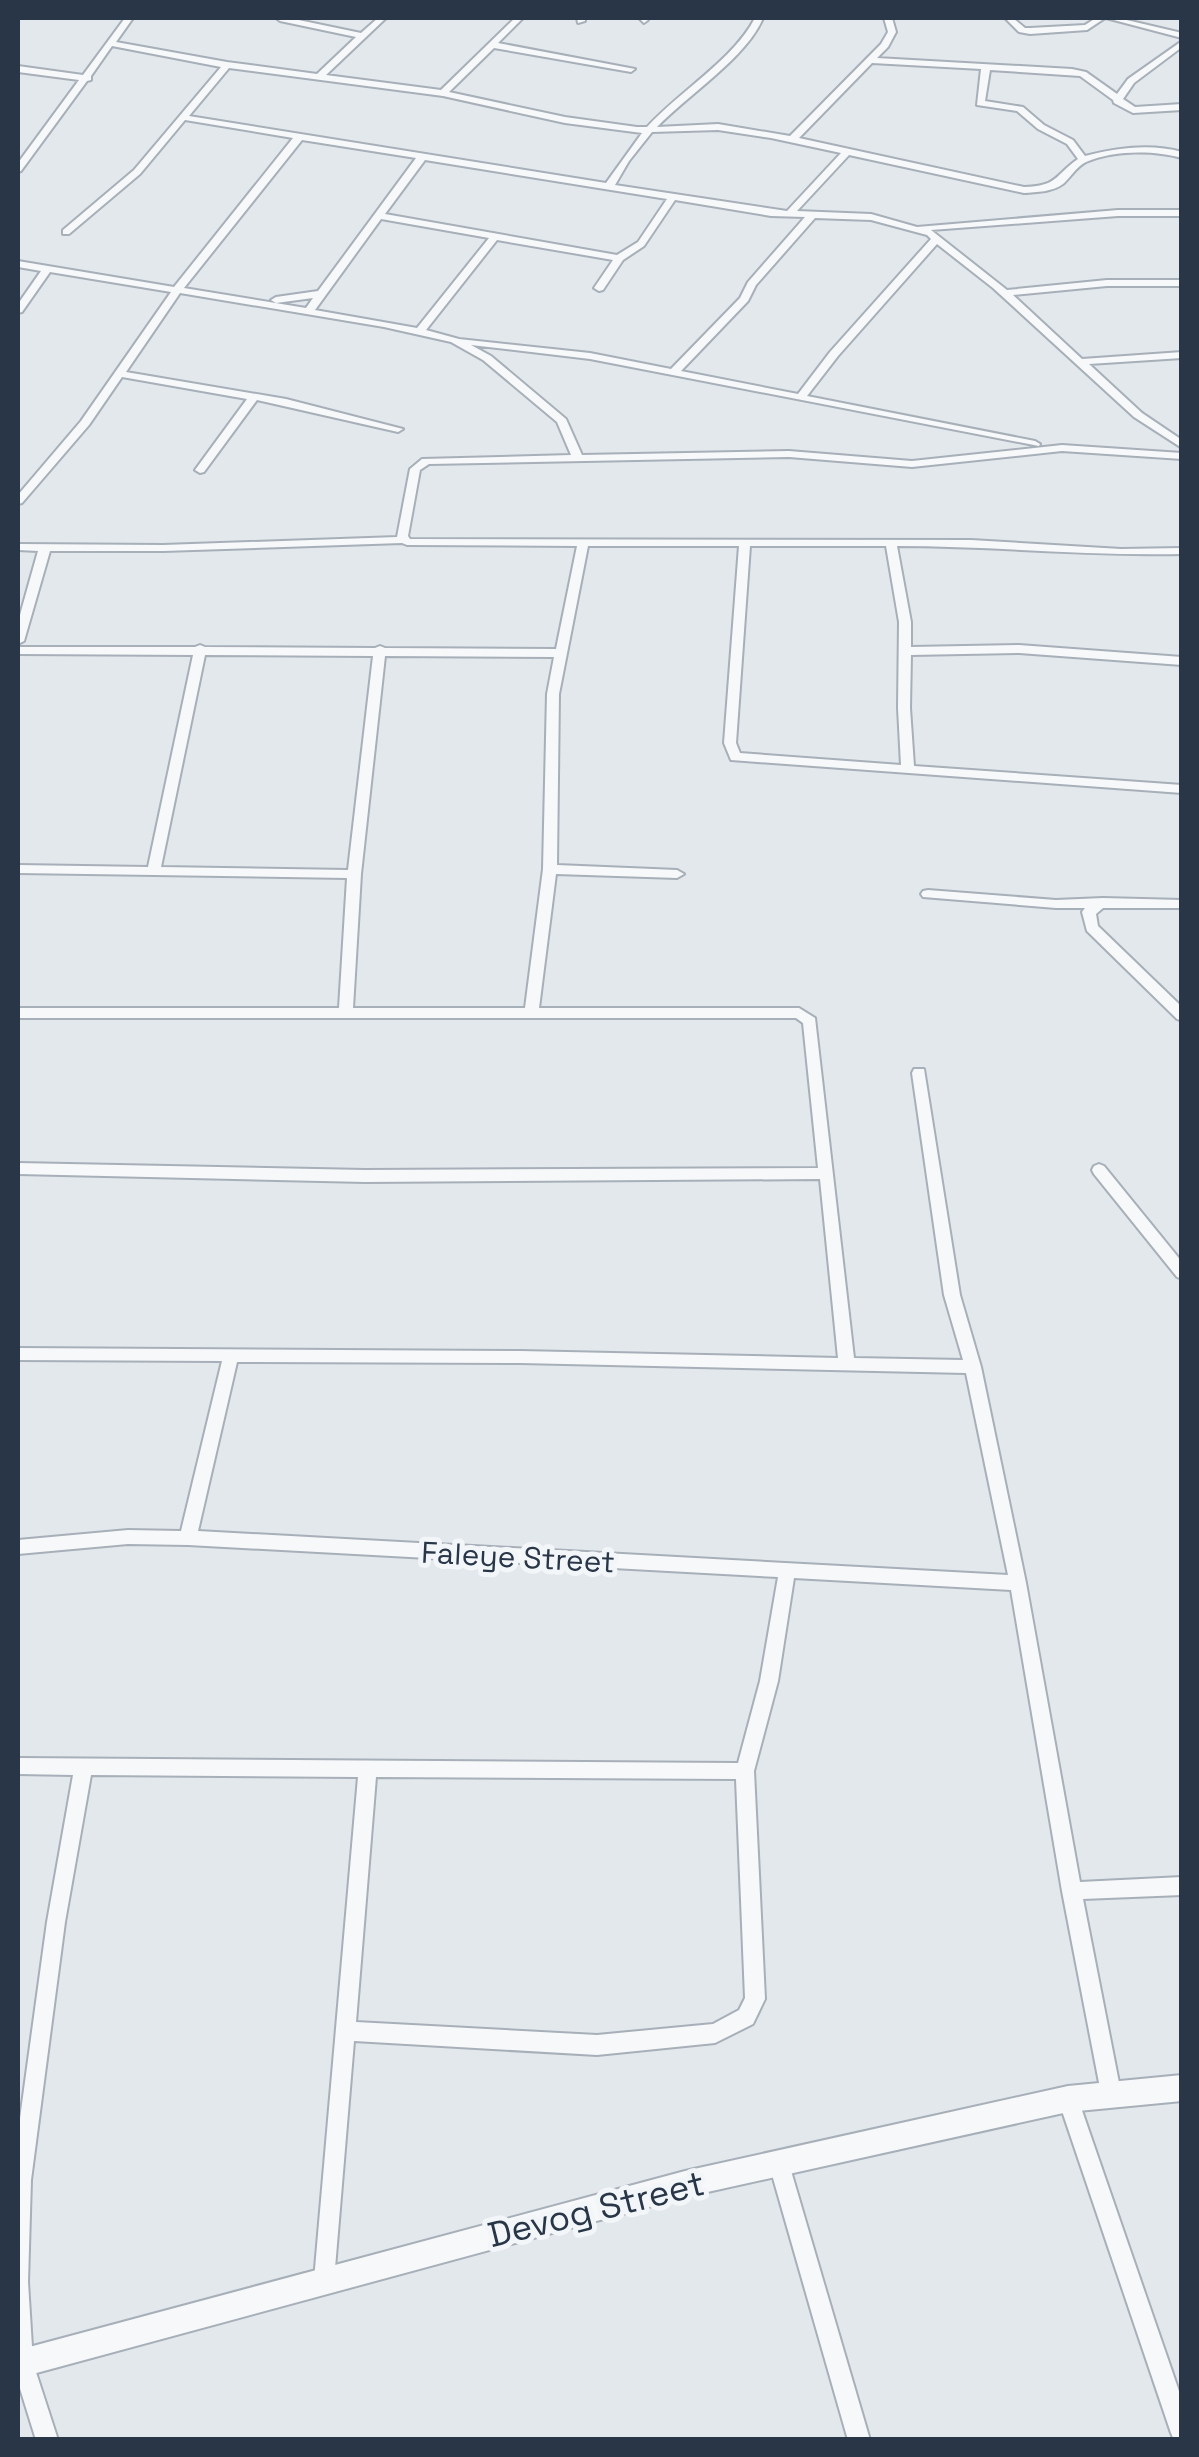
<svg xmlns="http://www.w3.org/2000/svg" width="1199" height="2457" viewBox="0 0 1199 2457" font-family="'Space Grotesk',sans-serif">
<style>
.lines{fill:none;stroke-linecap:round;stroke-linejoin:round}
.minor-casing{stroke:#a7afb8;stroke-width:4}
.tertiary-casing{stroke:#a7afb8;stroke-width:4}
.minor{fill:#f7f8fa;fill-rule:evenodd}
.tertiary{fill:#f7f8fa;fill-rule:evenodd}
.labels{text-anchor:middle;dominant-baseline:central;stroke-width:10;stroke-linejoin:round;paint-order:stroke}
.street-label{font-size:30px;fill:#283648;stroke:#f3f6f9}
.near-street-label{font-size:35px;fill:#283648;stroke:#f3f6f9}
</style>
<rect width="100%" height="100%" fill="#e3e8ed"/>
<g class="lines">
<defs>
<path id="minor" d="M125,18H133L116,42L227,62L317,74L356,37L280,21L276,18H289L361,33L378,18H386L326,75L441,90L515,18H523L498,43L635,69L631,72L494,48L449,92L565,117L637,127H647C680,91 734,59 755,18H763C747,57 689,94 657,127L718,124L790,136L881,44L888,32L884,18H892L896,32L888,47L877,58L1072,69L1086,72L1117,94L1128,79L1182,41V47L1134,83L1123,99L1135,107L1182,104V110L1133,113L1114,103L1113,100L1080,76L990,70L985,101L1023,107L1044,125L1073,140L1085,156C1115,148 1151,143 1182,152V158C1154,150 1113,150 1086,162C1076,167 1071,177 1063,184C1052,192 1037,192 1024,193L849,155L797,211L871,214L917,227L1118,210H1182V216H1118L931,230L1007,290L1107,280H1182V286H1107L1013,295L1082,359L1182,352V358L1089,364L1142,413L1182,440V448L1134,417L993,288L937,244L838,356L807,396L1035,441L1040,444L1039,446L590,359L471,345L491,356L566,419L582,455L789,451L912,461L1062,445L1182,453V459L1062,451L912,467L789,457L429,464L420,470L408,536L410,539L971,540L1121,549L1182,548V554C1087,556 992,546 897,546L911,622V647L1019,645L1182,657V665L1019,653L911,655L910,708L914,766L1182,785V793L731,760L724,743L739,546H588L559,694L557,865L677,870L684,874L677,878L556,874L539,1008H799L815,1018L854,1358L963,1360L944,1295L912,1073L914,1069H924L960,1295L981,1367L1026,1583L1080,1882L1182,1877V1895L1083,1899L1121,2093L1118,2100L1111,2103L1104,2100L1101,2093L1062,1891L1011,1590L794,1578L778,1681L754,1771L765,1999L753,2024L715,2043L597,2055L354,2041L334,2280L331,2287L324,2290L317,2287L314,2280L358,1777L91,1775L65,1922L31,2180L28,2282L33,2363L58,2440H36L18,2382V2133L47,1922L73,1775L18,1774V1758L738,1763L760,1681L778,1577L188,1545L128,1544L18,1554V1540L128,1530L181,1531L222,1361L18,1360V1348L520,1351L838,1358L820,1179L365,1182L18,1174V1163L365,1170L818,1168L803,1023L796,1018H18V1008H339L347,878L18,873V865L148,867L193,655L18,654V647H195L200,645L205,647L375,648L380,646L385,648L556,649L577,546L407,545L402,543L163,551H50L24,641L18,644V622L38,551L18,550V544L163,545L397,537L410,469L422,459L571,455L557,422L483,360L451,342L384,327L180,293L126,372L286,399L403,429L398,432L257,400L204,472L200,473L195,470L247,399L122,377L89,425L22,503L18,504V495L81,421L171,292L50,272L22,312L18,313V304L41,271L18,267V261L174,287L293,138L185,120L140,174L69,234H63V230L134,170L221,67L112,46L91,76V80L87,81L21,171L18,172V163L79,80L18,72V66L83,75ZM872,63L981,69L977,105L1017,111L1038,129L1067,144L1078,159C1054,176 1058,186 1024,187L799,138ZM229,68L443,96L565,123L642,133L606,183L189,116ZM718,130L771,138L841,153L787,211L615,185L629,161L652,132ZM302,140L416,158L318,291L276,297L271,300L276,303L313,298L306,308L184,288ZM425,160L667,199L638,242L617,255L385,214ZM675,200L771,216L805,217L748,282L740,298L671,369L590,353L459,339L426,330L497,240L613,260L594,288L599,291L603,290L623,260L644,246ZM815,218L871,220L927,235L931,239L830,352L798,394L681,371L748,301L756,285ZM381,219L489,238L417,328L315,310ZM750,546H886L899,622L898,708L901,765L740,753L736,743ZM205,655L373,656L348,870L161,867ZM385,656L554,657L547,694L543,869L525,1008H353L361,874ZM237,1362L520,1363L966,1373L1008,1575L198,1531ZM376,1777L736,1779L745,1998L739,2010L713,2024L597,2035L356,2022Z
M577,18H585V21L578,23Z
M639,18H647L648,20L644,23Z
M1005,18H1013L1025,28H1030L1085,25L1096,18H1105L1087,30L1030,34L1019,32Z
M1106,18H1118L1182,33V38Z
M928,890L1056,900L1103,898L1182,900V908H1103L1096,914L1098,926L1182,1007V1021L1177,1019L1087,931L1082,912L1085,908H1056L923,897L921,894L923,891Z
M1099,1164L1104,1166L1182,1262V1279L1177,1277L1094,1174L1092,1170L1094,1166Z
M1068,2089L1075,2092L1078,2099L1182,2400V2440H1174L1171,2433L1058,2099L1061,2092Z
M779,2154L786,2157L789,2164L870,2440H848L769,2164L772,2157Z"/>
<path id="tertiary" d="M1182,2075V2101L1068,2112L685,2197L18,2378V2350L685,2171L1068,2086Z"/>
</defs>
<use href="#minor" class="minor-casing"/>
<use href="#tertiary" class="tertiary-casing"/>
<use href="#minor" class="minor"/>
<use href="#tertiary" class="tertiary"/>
</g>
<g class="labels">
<g class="street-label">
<text transform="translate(518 1557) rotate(3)">Faleye Street</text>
</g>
<g class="near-street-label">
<text transform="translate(596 2209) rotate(-14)">Devog Street</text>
</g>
</g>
<rect width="1199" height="2457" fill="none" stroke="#283648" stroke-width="40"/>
</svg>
